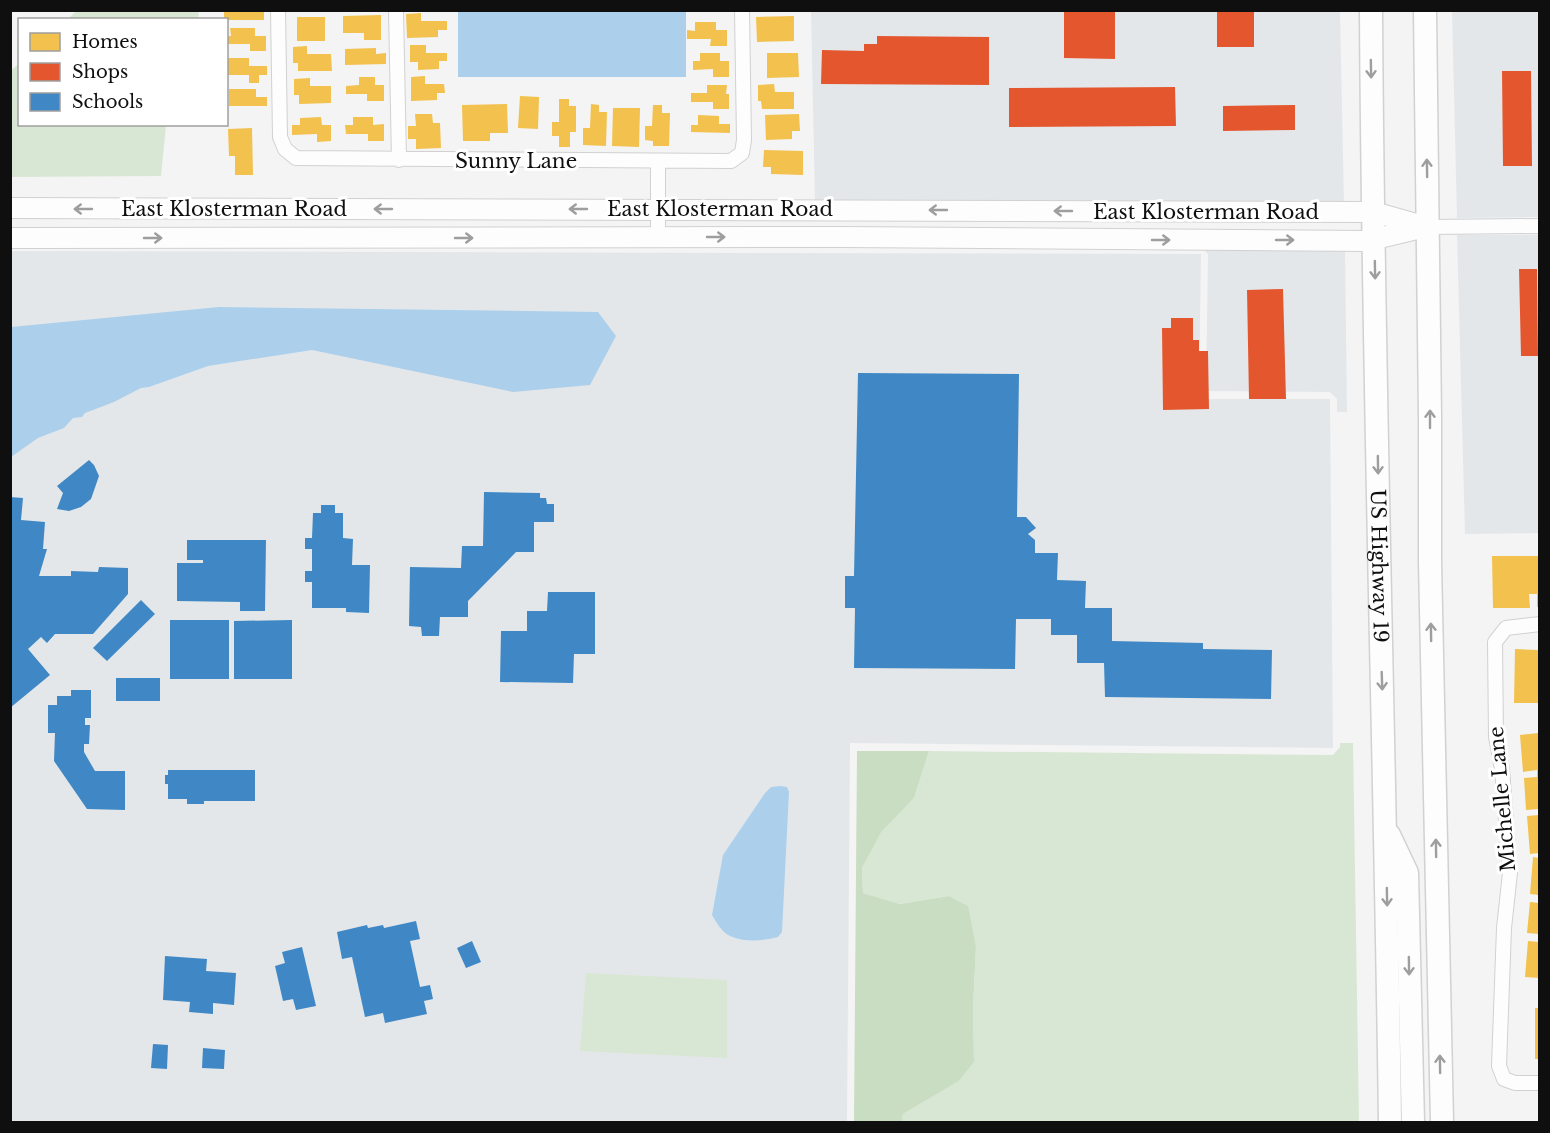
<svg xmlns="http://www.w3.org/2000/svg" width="1550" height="1133" viewBox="0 0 1550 1133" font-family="'Libre Baskerville',serif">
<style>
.built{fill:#e4e7ea}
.green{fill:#d8e7d3}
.forest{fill:#c9ddc2}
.water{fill:#acd0ec}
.homes{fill:#f2c14e}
.shops{fill:#e4572e}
.schools{fill:#3f88c5}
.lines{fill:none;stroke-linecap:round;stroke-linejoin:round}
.minor-casing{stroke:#d1d1d2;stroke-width:16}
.secondary-casing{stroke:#d1d1d2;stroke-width:22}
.trunk-casing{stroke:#d1d1d2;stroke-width:25}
.minor{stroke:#fdfdfd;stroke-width:14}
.secondary{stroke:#fdfdfd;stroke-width:20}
.trunk{stroke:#fdfdfd;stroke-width:22}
.oneway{stroke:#9e9e9e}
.labels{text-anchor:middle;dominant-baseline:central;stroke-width:6;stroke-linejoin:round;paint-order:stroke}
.street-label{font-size:20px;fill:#0f0f0f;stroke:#fff}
</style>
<rect width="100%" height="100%" fill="#f4f4f4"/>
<path class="built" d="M811,11H1340L1344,204L815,201Z
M1452,11H1539V217L1457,218Z
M1457,235H1539V533L1465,534Z
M1203,249H1345L1347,412H1337V399L1330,392L1206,391L1208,254Z
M11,251L1201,254L1199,399H1330L1333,748L850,743L847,1122H11Z"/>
<path class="green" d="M76,11V10L199,11L198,19H68Z
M19,64L20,124L166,125L161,176L11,177V70Z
M1340,743H1353L1359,1122H902L903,1114L959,1081L974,1062L973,1008L976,946L967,906L949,896L900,904L863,893L862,868L880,832L914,798L929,751L1333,755L1340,747Z
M586,973L727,980V1058L580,1051Z"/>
<path class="forest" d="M857,751H929L914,798L881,832L862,868L863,893L900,904L949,896L968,906L976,946L973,1008L974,1062L959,1081L903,1114L902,1122H854Z"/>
<path class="water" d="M458,11H686V77H458Z
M219,307L598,312L616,336L590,385L513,392L312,350L208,366L149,387L141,388L114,402L85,413L82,417L73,418L64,428L38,438L11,457V327Z
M780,786L787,787L789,792L782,932L778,937C763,941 736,944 723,931C719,927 715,920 712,915L723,855L765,793L771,787Z"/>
<path class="homes" d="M224,10H264V20H224Z
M421,13V21H447V30H438V37L407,38L406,14Z
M381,15V40H364V33H343V16Z
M794,16V41L757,42L756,17Z
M297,17H325V41H297Z
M695,22H716V30H727V46H710L711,39H687V30L695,31Z
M230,28H255V36H266V51H250V44H226V36H231Z
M410,45H426V53H447V61H439V69L418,70V62H410Z
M307,46V54H331L332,71H298V63H293V47Z
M376,48V54L386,53V64L345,65V49Z
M700,53H720V61H729V77H713V69L693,70V61H700Z
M767,53H798L799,77L767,78Z
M228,58H249V66H267V75H259V83H249V75H226Z
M425,76V84H444L445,93H437V100L411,101V77Z
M359,77H375V85H384V101H367V94H346V86L359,85Z
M310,78V86H331V103L299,104V95H294V79Z
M774,84L775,92H794V109H762L761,101H758V85Z
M707,85H727L726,94H729V109H713V102H691V93H707Z
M229,89H256V97H267V106H229Z
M520,96L539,97L538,129L518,128Z
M559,99H569V106H576V132H570V147H559V136H552V122H559Z
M507,104L508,133H490V141H463L462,105Z
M591,104L599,105V112H607L606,146L583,145V128H590Z
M653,105H662V113H670L669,146H653V141L645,140V126H652Z
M613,108H640L639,147L612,146Z
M415,114H432L433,123H440L441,148L416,149V139H408V126H416Z
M799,114L800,131H792V139L766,140L765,115Z
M698,115L719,116V124H730V133L691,132V125H698Z
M321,117L322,125H331V141L317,142V134L292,135V125H300V118Z
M353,117H373V125L384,124V141H368V134H346L345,125H353Z
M252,128L253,175H235V156H229L228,129Z
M764,150L803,151V175L771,174V167H763Z
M1492,556H1539V607H1537V594H1529L1530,608H1493Z
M1515,649L1539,650V703H1514Z
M1539,733V809L1526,810L1524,778L1537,777V770L1523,772L1520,735Z
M1539,815V853L1530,854L1527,816Z
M1533,857L1539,858V895L1530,894Z
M1530,902L1539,903V934L1527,933Z
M1528,941L1539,942V978L1525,977Z
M1535,1008H1539V1059H1535Z"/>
<path class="shops" d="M1064,10H1115V59L1064,58Z
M1217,10H1254V47H1217Z
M877,36L989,37V85L821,84L822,50L864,51V44H877Z
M1502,71H1531L1532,166H1503Z
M1175,87L1176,126L1009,127V88Z
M1295,105V130L1223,131V106Z
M1519,269H1537L1538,356H1521Z
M1283,289L1286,399H1249L1247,290Z
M1171,318H1193V340H1199V351H1208L1209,409L1163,410L1162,328H1171Z"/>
<path class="schools" d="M858,373L1019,374L1017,517H1026L1036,528L1028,534L1035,540V553H1058L1057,580L1086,581L1085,608H1112V641L1203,643V649L1272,650L1271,699L1105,697L1104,663H1077V635H1051V619H1016L1015,669L854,668L855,608H845V576H854Z
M89,460L94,465L99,476L91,499L81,507L69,511L57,509L63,493L57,486Z
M484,492L540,493V498H546L547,504H554V522H534V552H516L468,601V617H440L439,636H422L421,627L409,626L410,567L461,568L462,546H483Z
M10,497L23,498L21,520L45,522L43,549H47L39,576H71V571L98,572L99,567L128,568V594L93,634H55L47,643L41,637L28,649L50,675L10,708Z
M321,505H335V513H343V538L353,539L352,565H370L369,613L346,612V608H312V582H305V571H312V549H305V538H312L313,513H321Z
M187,540H266L265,611H240V602L177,601V563H203V560H187Z
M548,592H595V654H574L573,683L500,682L501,631H527V611H547Z
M141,600L155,614L107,661L93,648Z
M170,620H229V679H170Z
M292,620V679H234V621Z
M116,678H160V701H116Z
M71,690H91V718H85V725H90L89,744H84V752L95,771H125V810L87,809L54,761L55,733H48V705H57V696H71Z
M168,770H255V801H204V804H187V799H168V784H165V775H168Z
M416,921L420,939L410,941L420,987L430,985L433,999L424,1001L427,1014L385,1023L383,1013L365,1017L352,957L342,959L337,932L367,925L368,928L383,925L384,928Z
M472,941L481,962L466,968L457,948Z
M302,947L316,1006L296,1010L293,999L283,1001L275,966L285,963L282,952Z
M165,956L207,959L206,971L236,973L234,1005L213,1003V1014L189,1012L190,1002L163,1000Z
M153,1044L168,1045L167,1069L151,1068Z
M203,1048L225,1050L224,1069L202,1068Z"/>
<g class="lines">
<defs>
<path id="minor" d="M278,10L280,137L285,149L296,158L731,161L742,153L744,140L742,10
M396,10L399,160
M658,162V237
M1427,227L1540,226
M1540,624L1506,628L1495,642L1496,737L1502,769L1510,873L1504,928L1499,1066L1504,1079L1515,1083H1540"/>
<path id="secondary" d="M10,208L1374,212L1427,227
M10,238L842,237L1367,241L1425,227"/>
<g id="trunk">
<path id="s1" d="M1371,10C1373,381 1385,752 1390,1122"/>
<path d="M1425,10L1430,417V562L1442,1122"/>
<path d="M1389,835L1407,873L1413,1122"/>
</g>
</defs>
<use href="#minor" class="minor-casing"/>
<use href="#secondary" class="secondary-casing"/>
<use href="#trunk" class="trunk-casing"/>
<use href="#minor" class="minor"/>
<use href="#secondary" class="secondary"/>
<use href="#trunk" class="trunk"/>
</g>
<defs><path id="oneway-shaft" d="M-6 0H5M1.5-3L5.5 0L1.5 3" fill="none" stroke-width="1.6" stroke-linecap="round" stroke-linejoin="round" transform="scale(1.5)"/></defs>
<g class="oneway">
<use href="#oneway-shaft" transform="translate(1371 69) rotate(89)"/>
<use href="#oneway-shaft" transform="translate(1427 168) rotate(-91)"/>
<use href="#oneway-shaft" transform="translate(83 209) rotate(-180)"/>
<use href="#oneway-shaft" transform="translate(383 209) rotate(-180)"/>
<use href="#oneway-shaft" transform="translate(578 209) rotate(-180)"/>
<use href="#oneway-shaft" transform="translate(938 210) rotate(-180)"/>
<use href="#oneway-shaft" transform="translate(1063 211) rotate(-180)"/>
<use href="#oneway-shaft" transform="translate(716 237)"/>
<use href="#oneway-shaft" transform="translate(153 238)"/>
<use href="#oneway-shaft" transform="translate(464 238)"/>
<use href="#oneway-shaft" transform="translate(1161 240)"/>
<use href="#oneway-shaft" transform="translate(1285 240)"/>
<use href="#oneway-shaft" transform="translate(1375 270) rotate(89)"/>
<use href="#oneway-shaft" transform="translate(1430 419) rotate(-90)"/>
<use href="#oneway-shaft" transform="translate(1378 465) rotate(89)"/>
<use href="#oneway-shaft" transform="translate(1431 632) rotate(-91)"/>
<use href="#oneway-shaft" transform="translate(1382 681) rotate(88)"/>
<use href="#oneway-shaft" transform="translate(1436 848) rotate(-91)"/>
<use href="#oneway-shaft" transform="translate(1387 897) rotate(89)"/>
<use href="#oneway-shaft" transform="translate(1409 966) rotate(89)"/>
<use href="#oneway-shaft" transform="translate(1440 1064) rotate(-91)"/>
</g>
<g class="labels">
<g class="street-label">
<text x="516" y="161">Sunny Lane</text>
<text x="234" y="209">East Klosterman Road</text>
<text x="720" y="209">East Klosterman Road</text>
<text x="1206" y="212">East Klosterman Road</text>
<text stroke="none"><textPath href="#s1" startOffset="556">US Highway 19</textPath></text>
<text transform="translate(1502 799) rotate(-95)">Michelle Lane</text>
</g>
</g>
<rect width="1550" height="1133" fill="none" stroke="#0f0f0f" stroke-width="24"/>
<rect x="18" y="18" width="210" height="108" fill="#ffffff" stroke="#9f9f9f" stroke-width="1.5"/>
<rect x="30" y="33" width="30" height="18" fill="#f2c14e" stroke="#9f9f9f" stroke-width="1.5"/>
<text x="72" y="48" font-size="18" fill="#0f0f0f">Homes</text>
<rect x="30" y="63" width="30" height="18" fill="#e4572e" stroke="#9f9f9f" stroke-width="1.5"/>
<text x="72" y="78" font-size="18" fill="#0f0f0f">Shops</text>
<rect x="30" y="93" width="30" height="18" fill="#3f88c5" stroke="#9f9f9f" stroke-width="1.5"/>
<text x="72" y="108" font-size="18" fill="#0f0f0f">Schools</text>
</svg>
